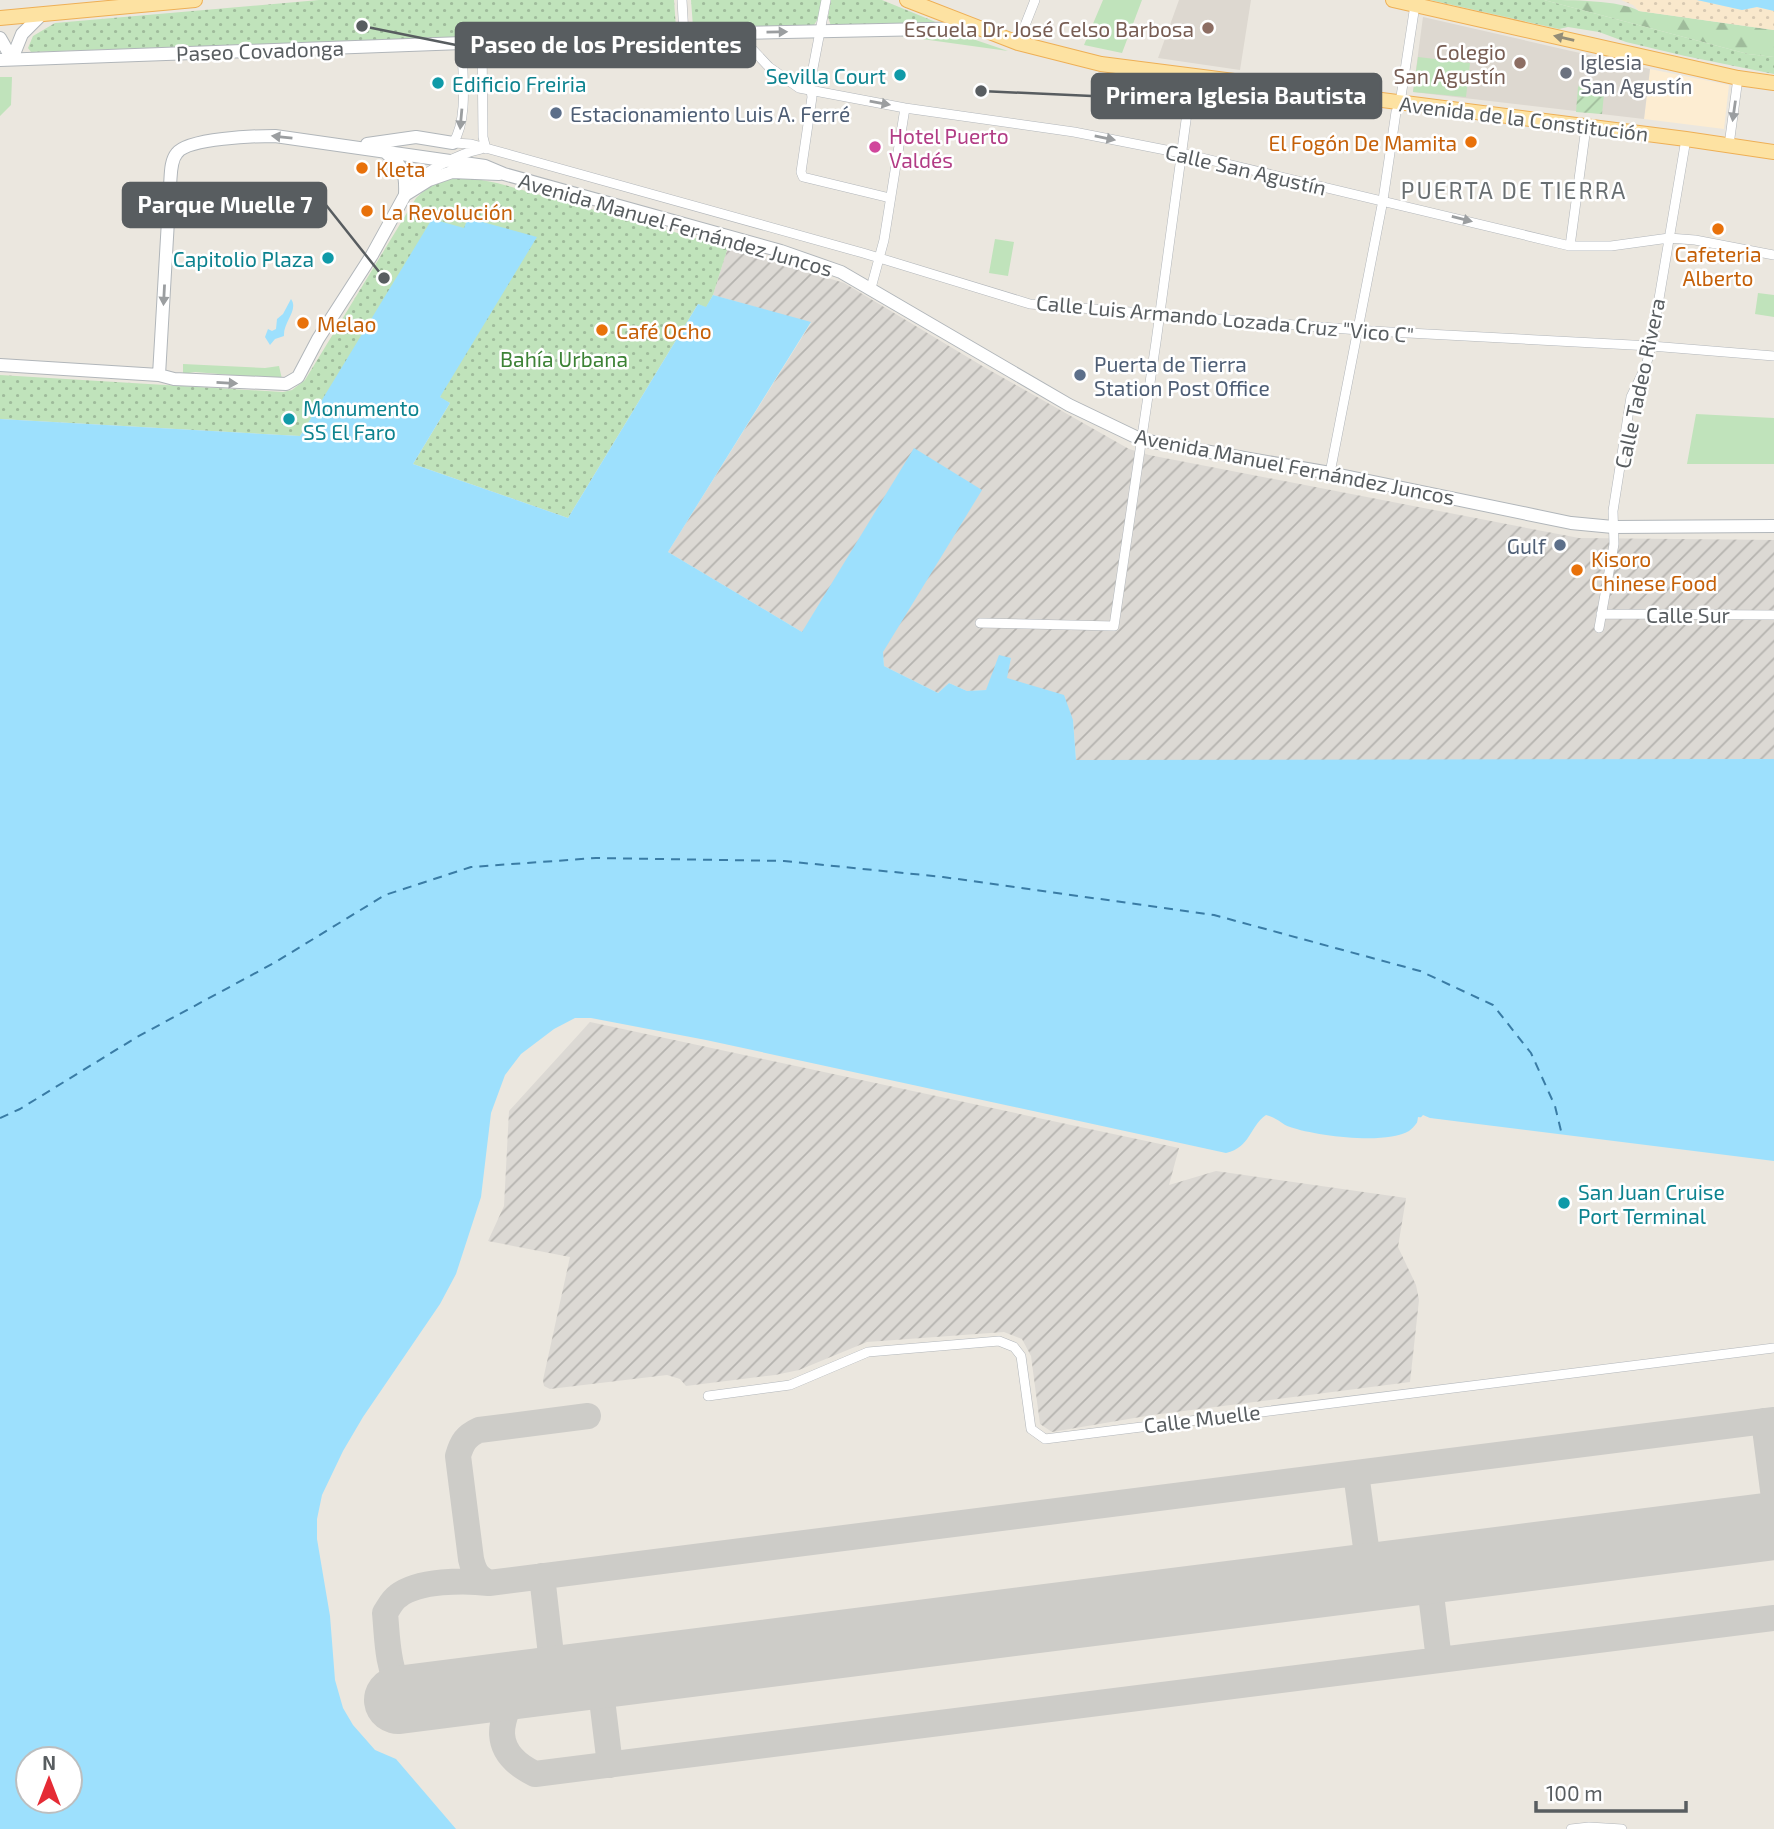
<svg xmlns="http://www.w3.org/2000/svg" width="1774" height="1829" viewBox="0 0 1774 1829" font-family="'Exo 2',sans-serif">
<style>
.commercial{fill:#fdedd2}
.industrial{fill:url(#industrial-furrows)}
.education{fill:#ddd8d0}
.grass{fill:#c0e3bb}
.forest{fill:url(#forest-firs)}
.sand{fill:url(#sand-dots)}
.park{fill:url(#park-dots)}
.garden{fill:url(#garden-furrows)}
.water{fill:#9de0fd;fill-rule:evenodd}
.pier{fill:#ebe7df}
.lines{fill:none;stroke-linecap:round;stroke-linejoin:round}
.ferry{stroke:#3a7ca5;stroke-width:2;stroke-dasharray:9 7;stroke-linecap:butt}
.taxiway{stroke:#cdccc8;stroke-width:26}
.runway{stroke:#cdccc8;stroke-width:68}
.street-casing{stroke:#b2b6ba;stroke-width:10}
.secondary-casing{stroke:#b1b6ba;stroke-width:14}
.primary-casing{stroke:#eeaf55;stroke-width:16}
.street{stroke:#fff;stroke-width:9}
.secondary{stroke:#fff;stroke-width:12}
.primary{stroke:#fde2a2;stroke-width:14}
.oneway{fill:#9b9ea0}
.oneway2{fill:#928c77}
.education-dot{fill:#8d6e63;stroke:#fff;stroke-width:2.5}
.worship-dot{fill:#6b7280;stroke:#fff;stroke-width:2.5}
.culture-dot{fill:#0f9aa8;stroke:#fff;stroke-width:2.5}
.service-dot{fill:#5c6f8a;stroke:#fff;stroke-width:2.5}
.food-dot{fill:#e8710a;stroke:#fff;stroke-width:2.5}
.hotel-dot{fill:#d1479c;stroke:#fff;stroke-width:2.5}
.labels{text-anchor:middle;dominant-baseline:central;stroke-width:5;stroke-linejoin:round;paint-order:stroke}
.education-label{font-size:21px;fill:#785e54;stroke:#fff;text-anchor:end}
.street-label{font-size:21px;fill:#585d60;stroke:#fff}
.worship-label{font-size:21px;fill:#5b616d;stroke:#fff;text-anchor:start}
.culture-label{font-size:21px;fill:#0d838f;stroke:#fff;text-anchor:start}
.service-label{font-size:21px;fill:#4e5e75;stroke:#fff;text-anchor:start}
.hotel-label{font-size:21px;fill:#b23c85;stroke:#fff;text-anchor:start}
.food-label{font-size:21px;fill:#c56008;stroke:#fff;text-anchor:start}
.park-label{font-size:21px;fill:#3c8235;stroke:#fff}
.neighbourhood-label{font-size:23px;letter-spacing:2px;fill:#696f72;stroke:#fff}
.leader{fill:none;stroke:#585d60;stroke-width:2.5}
.callout-dot{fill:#585d60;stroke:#fff;stroke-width:2.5}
.callout{fill:#585d60;stroke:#585d60;stroke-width:2.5}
.callout-label{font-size:23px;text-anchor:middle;font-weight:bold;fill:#fff}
</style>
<defs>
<pattern id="industrial-furrows" width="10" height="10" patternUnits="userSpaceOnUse" patternTransform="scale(1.75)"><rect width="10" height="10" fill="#dcd9d4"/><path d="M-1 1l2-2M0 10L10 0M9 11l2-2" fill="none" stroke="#b5b3af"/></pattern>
<pattern id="forest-firs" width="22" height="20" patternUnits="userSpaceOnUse" patternTransform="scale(1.75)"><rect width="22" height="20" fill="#c0e3bb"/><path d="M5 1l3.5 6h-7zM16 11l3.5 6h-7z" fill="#9fbb9b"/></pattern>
<pattern id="sand-dots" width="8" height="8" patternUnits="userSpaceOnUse" patternTransform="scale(1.75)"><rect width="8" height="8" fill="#f9e8cc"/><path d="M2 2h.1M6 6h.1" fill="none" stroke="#d8c9b2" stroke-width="1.8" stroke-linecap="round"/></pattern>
<pattern id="park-dots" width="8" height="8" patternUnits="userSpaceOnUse" patternTransform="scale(1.75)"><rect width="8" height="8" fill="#c0e3bb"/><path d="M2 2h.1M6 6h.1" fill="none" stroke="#9fbb9b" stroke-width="1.8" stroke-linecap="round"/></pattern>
<pattern id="garden-furrows" width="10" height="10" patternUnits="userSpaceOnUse" patternTransform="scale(1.75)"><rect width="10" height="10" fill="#c0e3bb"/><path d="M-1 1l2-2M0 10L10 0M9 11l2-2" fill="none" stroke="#9fbb9b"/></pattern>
</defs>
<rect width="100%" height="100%" fill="#ebe7df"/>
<path class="commercial" d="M1650,69L1729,85L1724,129L1644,119Z"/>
<path class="industrial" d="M728,247L844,283L984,367L1129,449L1149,455L1579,538L1774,540V763L1076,760L1073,720L1006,678L1011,658L986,690L967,691L949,683L938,693L884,666L883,653L802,632L668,552L811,323L713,295Z
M590,1022L1179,1148L1169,1185L1216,1171L1406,1198L1398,1247L1416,1285L1419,1300L1410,1382L1152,1415L1052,1432L1040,1424L1031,1356L1022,1339L1004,1332L867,1342L799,1370L775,1375L686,1386L680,1379L667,1375L550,1389L544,1386L543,1380L570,1257L488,1241L504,1206L509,1111Z"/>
<path class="education" d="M1179,0H1251L1240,70L1158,58Z
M1423,17L1650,69L1644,119L1413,92Z"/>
<path class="grass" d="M1103,0H1142L1122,53L1084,45Z
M958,34L1008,51L893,35Z
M1418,57L1470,63L1466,97L1413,92Z
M0,77H12L11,105L0,116Z
M995,239L1014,242L1008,276L989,273Z
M1758,293L1774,295V317L1755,314Z
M183,364L265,368L279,366L282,379L195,372L183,374Z
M1696,414L1774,418V464H1687Z"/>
<path class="forest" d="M1544,0C1570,0 1620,0 1639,11L1774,30V57L1748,54Z"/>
<path class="sand" d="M1621,0H1697L1742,10L1757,7L1774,11V30L1639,11L1633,5Z"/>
<path class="park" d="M319,0H674L676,28L675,30L31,52L28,48L33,36L55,23Z
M691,0H822L819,17L814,25L696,29L693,27Z
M831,0H882L943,25L831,26L828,17Z
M1430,0H1544L1748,54L1774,57V74L1685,56L1626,42L1599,32L1568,27L1559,29Z
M471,178L497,183L728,247L713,295L706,308L698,304L568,518L413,464L450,403L440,398L469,218L465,229L325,396L300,436L0,419V375L283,392L292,390L305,380L416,198C432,182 449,177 471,178Z"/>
<path class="garden" d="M1582,82L1605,84L1602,114L1576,112L1578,87Z"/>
<path class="water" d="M1697,0H1774V11L1757,7L1742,10Z
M468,218L537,237L440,397L450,403L413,464L568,518L698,304L706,307L713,295L811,322L668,552L802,632L914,448L982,490L883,652L884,666L938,693L949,683L967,691L986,690L999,655L1011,658L1007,678L1064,695L1073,720L1076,760L1774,759V1161L1430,1118L1423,1115C1418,1120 1415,1127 1409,1131C1386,1145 1316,1136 1290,1127C1281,1124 1278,1118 1266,1115C1249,1127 1251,1147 1226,1153L706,1040L591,1018H575L554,1029L521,1054L505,1075L491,1113L481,1197L456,1274L440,1304L363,1417L343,1451L322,1495L317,1519V1539L330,1616L335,1680L343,1708L353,1725L375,1750L396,1759L456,1829H0V419L300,436L432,219L464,228ZM28,1759H70V1801H28Z
M291,299C299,310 283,322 284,336L275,339L270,345L265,337L268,329L272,331L276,329L277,319L283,314Z"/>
<path class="pier" d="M1418,1117L1774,1163V1165L1430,1122L1424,1119L1416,1130Z"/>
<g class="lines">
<path class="ferry" d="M0,1118L20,1109L137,1037L274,963L385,895L471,867L596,858L784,861L943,877L1214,915L1420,971L1493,1005L1531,1053L1555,1106L1562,1135"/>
<path class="taxiway" d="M1764,1421L1774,1498
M1356,1473L1370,1577
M1428,1570L1439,1660
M542,1576L554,1681
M489,1583C477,1577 474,1572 471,1559L458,1456C462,1442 466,1436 479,1430L588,1416
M599,1675L610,1765
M521,1685C497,1721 490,1752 535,1774L1774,1618
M426,1697C419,1694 406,1691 400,1685C387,1671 387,1632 385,1613C389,1607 392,1600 398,1596C418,1580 465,1580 489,1583L1774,1420"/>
<path class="runway" d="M398,1700L1774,1526"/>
<defs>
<path id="street" d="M682,0L684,35
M826,0L810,84L812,97L801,172L803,177L890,198
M737,33L769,67L799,88L905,108L1074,132L1181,153L1570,246H1611L1669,238L1695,240L1774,255
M482,42L483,137L486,149
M462,43C462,72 469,119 453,143L471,144L511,155L863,253L1030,304L1371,331L1651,346L1774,356
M1018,43L1035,0
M1729,145L1738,78
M407,192C416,174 461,153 481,149
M1570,246L1586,127
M871,288L884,240L905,108
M1330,473L1383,200L1396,112L1400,103L1415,5
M1601,614L1774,615
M980,623L1114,626L1156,342L1192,76
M1599,628L1614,544L1613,511L1631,397L1646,366L1651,346L1686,139
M708,1396L790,1385L868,1352L999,1341L1014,1347L1021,1356L1031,1429L1045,1439L1774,1348
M1571,1829L1589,1827L1622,1829"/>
<path id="secondary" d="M0,38L12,59
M12,59L22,34L42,14
M0,60L737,33L977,28
M367,144L416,137L453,143
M385,152C404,167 406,172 405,195
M0,365L159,375L174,379L286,384L298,377L318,339L372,255L405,195L429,180L452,172L499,174
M159,375L170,186C171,175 170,161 177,153C188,138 256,136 275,136L485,166L504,174L781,251L841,272L1069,405L1142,440L1330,473L1571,523L1613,527L1774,526"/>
<path id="primary" d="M907,0L1018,43L1101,64L1686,139L1774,152
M1393,0L1738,78L1774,83
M0,18L195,0"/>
</defs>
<use href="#street" class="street-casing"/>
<use href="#secondary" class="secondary-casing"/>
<use href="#primary" class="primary-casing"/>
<use href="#street" class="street"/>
<use href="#secondary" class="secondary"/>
<use href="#primary" class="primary"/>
</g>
<defs><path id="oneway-solid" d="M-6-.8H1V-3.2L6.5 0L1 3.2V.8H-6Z" transform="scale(1.75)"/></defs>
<g class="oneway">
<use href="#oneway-solid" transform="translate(777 32) rotate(-1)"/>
<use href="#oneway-solid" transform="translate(880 103) rotate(10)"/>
<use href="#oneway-solid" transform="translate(1734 111) rotate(98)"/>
<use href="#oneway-solid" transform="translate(461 119) rotate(95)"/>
<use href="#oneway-solid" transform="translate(282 137) rotate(-174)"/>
<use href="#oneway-solid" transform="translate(1105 138) rotate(11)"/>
<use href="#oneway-solid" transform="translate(1462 219) rotate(14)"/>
<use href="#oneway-solid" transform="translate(164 295) rotate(93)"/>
<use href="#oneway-solid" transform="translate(227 383) rotate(3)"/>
</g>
<use class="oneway2" href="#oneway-solid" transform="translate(1564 38) rotate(-167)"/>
<g class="education-dot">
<circle cx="1208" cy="28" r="7"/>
<circle cx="1520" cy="63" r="7"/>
</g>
<circle class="worship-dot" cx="1566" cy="73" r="7"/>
<g class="culture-dot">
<circle cx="900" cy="75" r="7"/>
<circle cx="438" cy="83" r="7"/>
<circle cx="328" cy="258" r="7"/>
<circle cx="289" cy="419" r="7"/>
<circle cx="1564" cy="1203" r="7"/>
</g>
<g class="service-dot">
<circle cx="556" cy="113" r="7"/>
<circle cx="1080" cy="375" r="7"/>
<circle cx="1560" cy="545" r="7"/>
</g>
<g class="food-dot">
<circle cx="1471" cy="142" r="7"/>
<circle cx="362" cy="168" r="7"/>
<circle cx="367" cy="211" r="7"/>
<circle cx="1718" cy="229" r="7"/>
<circle cx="303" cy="323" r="7"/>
<circle cx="602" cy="330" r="7"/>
<circle cx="1577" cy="570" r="7"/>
</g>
<circle class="hotel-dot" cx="875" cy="147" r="7"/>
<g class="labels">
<g class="education-label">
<text x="1194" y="28">Escuela Dr. José Celso Barbosa</text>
<text x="1506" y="51">Colegio<tspan x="1506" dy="24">San Agustín</tspan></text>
</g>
<g class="street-label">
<text transform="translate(260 50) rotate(-2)">Paseo Covadonga</text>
<text transform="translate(1524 118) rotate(7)">Avenida de la Constitución</text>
<text transform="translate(1246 169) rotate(13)">Calle San Agustín</text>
<text transform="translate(676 224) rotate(16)">Avenida Manuel Fernández Juncos</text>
<text transform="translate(1225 318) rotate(5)">Calle Luis Armando Lozada Cruz "Vico C"</text>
<text transform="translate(1639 383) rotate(-78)">Calle Tadeo Rivera</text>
<text transform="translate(1295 466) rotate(11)">Avenida Manuel Fernández Juncos</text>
<text x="1688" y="614">Calle Sur</text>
<text transform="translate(1202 1418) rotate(-7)">Calle Muelle</text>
</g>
<g class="worship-label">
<text x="1580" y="61">Iglesia<tspan x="1580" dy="24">San Agustín</tspan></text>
</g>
<g class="culture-label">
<text x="886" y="75" text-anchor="end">Sevilla Court</text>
<text x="452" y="83">Edificio Freiria</text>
<text x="314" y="258" text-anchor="end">Capitolio Plaza</text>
<text x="303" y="407">Monumento<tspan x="303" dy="24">SS El Faro</tspan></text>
<text x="1578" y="1191">San Juan Cruise<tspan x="1578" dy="24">Port Terminal</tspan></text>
</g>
<g class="service-label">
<text x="570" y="113">Estacionamiento Luis A. Ferré</text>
<text x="1094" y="363">Puerta de Tierra<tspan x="1094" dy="24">Station Post Office</tspan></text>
<text x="1546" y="545" text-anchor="end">Gulf</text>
</g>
<g class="hotel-label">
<text x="889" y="135">Hotel Puerto<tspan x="889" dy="24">Valdés</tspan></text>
</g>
<g class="food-label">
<text x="1457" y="142" text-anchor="end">El Fogón De Mamita</text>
<text x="376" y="168">Kleta</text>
<text x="381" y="211">La Revolución</text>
<text x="1718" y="253" text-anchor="middle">Cafeteria<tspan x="1718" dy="24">Alberto</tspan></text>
<text x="317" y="323">Melao</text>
<text x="616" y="330">Café Ocho</text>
<text x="1591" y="558">Kisoro<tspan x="1591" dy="24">Chinese Food</tspan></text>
</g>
<g class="park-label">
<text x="564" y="358">Bahía Urbana</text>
</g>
<g class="neighbourhood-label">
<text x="1514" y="190">PUERTA DE TIERRA</text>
</g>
</g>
<path class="leader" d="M362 26L456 45M981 91L1092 96M384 278L326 205"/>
<g class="callout-dot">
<circle cx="362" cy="26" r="7"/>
<circle cx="981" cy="91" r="7"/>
<circle cx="384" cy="278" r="7"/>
</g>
<g class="callout">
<rect x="456" y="23" width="299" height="44" rx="7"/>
<rect x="1092" y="74" width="289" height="44" rx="7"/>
<rect x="123" y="183" width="203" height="44" rx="7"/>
</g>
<g class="callout-label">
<text x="606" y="53">Paseo de los Presidentes</text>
<text x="1236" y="104">Primera Iglesia Bautista</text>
<text x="225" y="213">Parque Muelle 7</text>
</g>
<g transform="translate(49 1780)"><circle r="33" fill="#ffffff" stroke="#bcbebf" stroke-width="2"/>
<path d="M0-5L12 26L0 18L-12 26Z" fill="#e52b35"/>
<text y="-10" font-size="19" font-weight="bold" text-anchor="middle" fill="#585d60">N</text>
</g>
<path d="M1536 1801v10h150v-10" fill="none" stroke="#585d60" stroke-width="3.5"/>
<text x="1546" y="1801" font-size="21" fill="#585d60" stroke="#ffffff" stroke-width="5" paint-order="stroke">100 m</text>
</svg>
